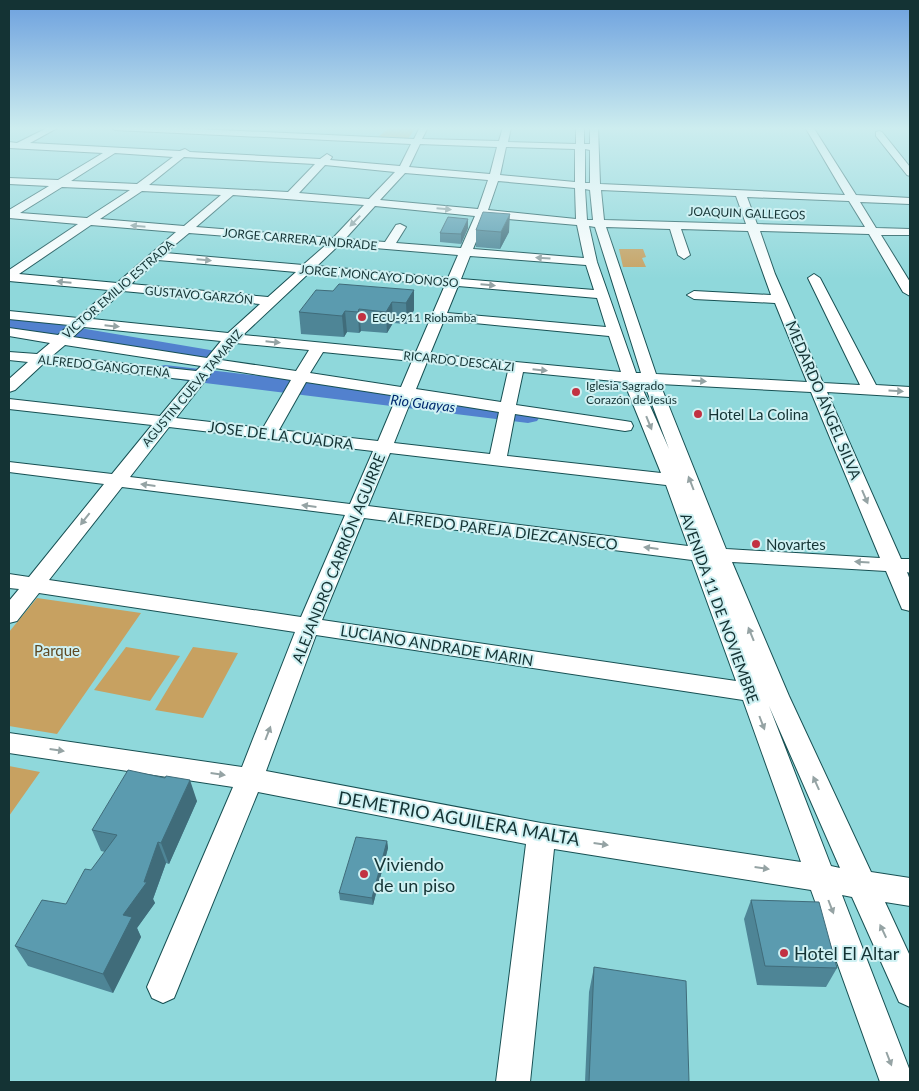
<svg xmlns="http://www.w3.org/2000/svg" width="919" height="1091" viewBox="0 0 919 1091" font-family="Lato,sans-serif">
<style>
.green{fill:#c7a161}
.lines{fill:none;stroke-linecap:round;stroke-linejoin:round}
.river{fill:#5281ce;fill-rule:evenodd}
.minor-casing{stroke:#175053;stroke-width:2}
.minor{fill:#fff;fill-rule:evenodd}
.wall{fill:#4e8596}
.shaded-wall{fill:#406c7a}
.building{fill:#5b9baf;stroke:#406c7a}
.oneway{fill:#95a3a4}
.poi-dot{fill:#c23242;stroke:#cff1f3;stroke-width:2}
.labels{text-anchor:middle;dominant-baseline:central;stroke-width:4;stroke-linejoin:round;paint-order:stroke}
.far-street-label{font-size:12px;fill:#143334;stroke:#cff1f3}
.far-poi-label{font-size:12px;fill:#143334;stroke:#cff1f3;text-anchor:start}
.far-water-label{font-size:14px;font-style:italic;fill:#00296e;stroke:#cff1f3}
.street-label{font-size:15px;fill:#143334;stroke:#cff1f3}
.poi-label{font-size:15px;fill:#143334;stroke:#cff1f3;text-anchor:start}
.park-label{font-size:15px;fill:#5f4922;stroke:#cff1f3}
.near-street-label{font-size:18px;fill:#143334;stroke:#cff1f3}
.near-poi-label{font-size:18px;fill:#143334;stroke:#cff1f3;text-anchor:start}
</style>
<rect width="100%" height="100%" fill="#8fd8db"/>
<path class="green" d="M390,127H416L408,139L377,138Z
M619,249H643L646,257L642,258L646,267H623Z
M37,598L141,613L57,734L9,726V632Z
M126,647L180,656L150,701L94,690Z
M193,647L238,653L203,718L155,710Z
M9,766L40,772L9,816Z"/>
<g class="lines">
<path class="river" d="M9,316L210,350L219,352L222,357L219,362L210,364L9,330Z
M165,365L528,407L537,409L541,415L537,421L528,423L156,377L153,372L156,367Z"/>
<defs>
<path id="minor" d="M49,127H59L30,143L180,151L185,149L190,152L320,159L327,154L332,157L330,160L400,166L411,144L115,130L111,127H155L414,139L420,127H428L422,139L499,141L503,127H511L508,142L576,144V127H584V144H590V127H598L600,184L845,195L805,127H813L856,195L910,198V204L860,202L876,228L910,229V235H881L910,282V296L903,292L869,234L760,231L775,274L823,383L860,385L808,278L814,274L820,278L876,385L910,387V397L827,392L901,559H910V573L907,572L910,580V611L902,609L886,571L732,562L789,696L871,872L910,878V906L885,902L910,956V1007L899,1002L852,897L842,895L910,1071V1082H880L811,890L554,849L530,1082H496L526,844L258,792L174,998L163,1003L152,998L147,987L233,787L9,753V733L242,767L295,632L39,593L17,621L9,623V601L19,589L9,588V574L29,577L104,484L9,472V462L112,474L152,425L9,409V399L160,416L190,380L43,364L15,390L9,392V379L28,362L9,360V352L37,354L50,343L9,336V328L58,335L69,325L9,319V311L78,318L109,290L9,281V270L78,224L9,218V210L49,186L9,184V178L58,180L103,153L9,148V142L17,143ZM420,144L497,147L490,174L409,167ZM506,147L575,149V182L500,175ZM585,149L590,150V183H585ZM115,153L173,157L137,184L71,181ZM184,157L315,164L288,192L149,185ZM325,165L395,172L369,199L299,193ZM405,173L488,180L478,209L380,200ZM498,181L575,188L576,219L488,210ZM62,187L130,190L87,218L20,213ZM585,189L590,190L593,220H587ZM601,190L736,196L746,224L604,220ZM142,191L221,195L184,226L100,219ZM233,195L364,205L333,238L196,227ZM747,197L849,201L865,227L757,224ZM375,206L475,216L461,248L396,243L406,227L400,224L396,225L385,242L345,239ZM486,217L577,225L584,258L473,249ZM91,225L176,232L117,283L19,274ZM589,226L595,227L641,373H636L597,262ZM606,227L670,229L678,255L684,259L690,255L681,229L748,231L771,295L694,291L687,295L694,299L775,303L807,382L656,374ZM189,233L327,244L303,265L165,253ZM339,245L458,255L448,278L317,266ZM470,256L586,265L594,290L461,279ZM158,260L296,272L268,297L131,284ZM309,273L445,285L416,352L243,335ZM458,286L597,298L606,327L447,313ZM123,291L260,304L228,333L92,319ZM444,320L609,336L621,372L430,354ZM84,327L221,341L207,358L73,337ZM235,343L309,350L296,371L221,360ZM65,345L201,366L196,371L52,356ZM323,352L412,361L401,387L310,373ZM427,362L508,371L501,402L416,389ZM215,368L291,380L263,428L176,418ZM523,372L624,382L661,473L507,456L515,414L625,431L631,430L633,426L631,422L625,421L516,405ZM306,382L397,396L378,441L279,430ZM640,383H644L669,449ZM660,384L811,392L880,558L726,549ZM412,398L499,412L490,454L394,443ZM169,427L373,451L350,504L130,477ZM390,453L666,485L688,546L368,506ZM122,487L345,515L301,617L49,580ZM364,518L692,560L736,681L322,620ZM316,635L743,700L801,862L541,823L266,771ZM769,706L840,868L831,866Z
M879,131L882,132L910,167V176L907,175L876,136V132Z"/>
</defs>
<use href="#minor" class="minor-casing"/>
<use href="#minor" class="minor"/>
</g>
<path class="wall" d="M468,228L461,244L440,242V233Z
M476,230L509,232L500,249L476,247Z
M414,290V310L407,324L393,323L387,333L361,331L359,333L347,332L344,337L301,334L299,312Z
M165,778L197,801L169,864L166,863L153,899L155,903L137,928L141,937L113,993L28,966L15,946L66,904L105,852L101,851L92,830Z
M387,841L388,848L373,905L340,900L339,893Z
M751,900L837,968L826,987L757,985L744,919Z
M594,967L689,1082H585L589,992Z"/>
<path class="shaded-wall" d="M510,214L509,232L500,249L501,232Z
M468,219V228L461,244V234Z
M414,290V310L407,324L406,303Z
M392,302L393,323L387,333L386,312Z
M359,309L361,331L359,333L358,312Z
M345,311L347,332L344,337L342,316Z
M190,780L197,801L169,864L161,843Z
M387,841L388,848L373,905L372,898Z
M158,842L166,863L153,899L155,903L137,928L141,937L113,993L103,974L123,915L144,882Z"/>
<path class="building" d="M483,212L510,214L501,232L476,230Z
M448,217L468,219L461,234L440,233Z
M339,284L414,290L406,303L392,302L386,312L359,309L358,312L345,311L342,316L299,312L316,290L333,291Z
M128,770L165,778L166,776L190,780L161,843L158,842L144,882H147L123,915L132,917L103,974L15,946L42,900L66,904L85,869L91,870L117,835L92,830Z
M356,837L387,841L372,898L339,893Z
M751,900L819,902L837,968L765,966Z
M594,967L686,981L689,1082H589Z"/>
<defs><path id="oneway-solid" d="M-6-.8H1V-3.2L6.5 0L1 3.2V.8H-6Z" transform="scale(1.25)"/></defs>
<g class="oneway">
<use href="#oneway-solid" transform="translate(444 209) rotate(5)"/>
<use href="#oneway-solid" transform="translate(355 221) rotate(134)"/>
<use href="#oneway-solid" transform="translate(138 226) rotate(-175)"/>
<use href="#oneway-solid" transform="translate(543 258) rotate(-176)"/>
<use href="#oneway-solid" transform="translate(204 260) rotate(5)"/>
<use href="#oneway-solid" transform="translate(64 282) rotate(-175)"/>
<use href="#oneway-solid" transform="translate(488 285) rotate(5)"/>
<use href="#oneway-solid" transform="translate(112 326) rotate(6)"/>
<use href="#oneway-solid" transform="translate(273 342) rotate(6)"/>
<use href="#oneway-solid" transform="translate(540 370) rotate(6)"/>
<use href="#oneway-solid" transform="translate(699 381) rotate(3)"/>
<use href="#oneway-solid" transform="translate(896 391) rotate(3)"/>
<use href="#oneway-solid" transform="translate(649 423) rotate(68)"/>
<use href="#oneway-solid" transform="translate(691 483) rotate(-111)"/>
<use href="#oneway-solid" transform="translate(148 485) rotate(-173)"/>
<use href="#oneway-solid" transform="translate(865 497) rotate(67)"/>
<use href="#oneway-solid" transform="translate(309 506) rotate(-173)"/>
<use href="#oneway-solid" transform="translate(85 519) rotate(128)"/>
<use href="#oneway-solid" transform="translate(651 548) rotate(-173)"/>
<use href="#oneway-solid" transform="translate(862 562) rotate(-177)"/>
<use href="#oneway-solid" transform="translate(751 634) rotate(-112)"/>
<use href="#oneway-solid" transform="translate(762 723) rotate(69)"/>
<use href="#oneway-solid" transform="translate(268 733) rotate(-69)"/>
<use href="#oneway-solid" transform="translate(57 750) rotate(8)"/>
<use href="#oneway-solid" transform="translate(218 774) rotate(8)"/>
<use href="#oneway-solid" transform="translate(816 783) rotate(-114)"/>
<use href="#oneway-solid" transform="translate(601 844) rotate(8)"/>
<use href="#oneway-solid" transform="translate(762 868) rotate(8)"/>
<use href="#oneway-solid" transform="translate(831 907) rotate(69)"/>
<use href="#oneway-solid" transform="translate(883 931) rotate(-115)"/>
<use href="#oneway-solid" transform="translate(889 1059) rotate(69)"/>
</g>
<linearGradient id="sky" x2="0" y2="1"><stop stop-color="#6ca0de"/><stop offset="0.46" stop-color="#cdedef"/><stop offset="1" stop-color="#cdedef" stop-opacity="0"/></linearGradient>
<rect width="919" height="279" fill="url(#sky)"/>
<g class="poi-dot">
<circle cx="362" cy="317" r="5"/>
<circle cx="576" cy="392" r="5"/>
<circle cx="698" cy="414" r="5"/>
<circle cx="756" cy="544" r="5"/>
<circle cx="364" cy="874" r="5"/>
<circle cx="784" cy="953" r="5"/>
</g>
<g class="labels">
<g class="far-street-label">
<text transform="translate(747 213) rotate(2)">JOAQUIN GALLEGOS</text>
<text transform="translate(300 239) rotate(5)">JORGE CARRERA ANDRADE</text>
<text transform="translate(379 276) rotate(5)">JORGE MONCAYO DONOSO</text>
<text transform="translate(118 289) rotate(-41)">VICTOR EMILIO ESTRADA</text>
<text transform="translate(199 295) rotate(5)">GUSTAVO GARZÓN</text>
<text transform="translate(459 361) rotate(6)">RICARDO DESCALZI</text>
<text transform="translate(104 366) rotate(6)">ALFREDO GANGOTENA</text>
<text transform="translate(192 388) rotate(-50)">AGUSTIN CUEVA TAMARIZ</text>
</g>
<g class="far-poi-label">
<text x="372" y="317">ECU-911 Riobamba</text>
<text x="586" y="385">Iglesia Sagrado<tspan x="586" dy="14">Corazón de Jesús</tspan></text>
</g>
<g class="far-water-label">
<text transform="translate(423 403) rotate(7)">Rio Guayas</text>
</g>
<g class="street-label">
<text transform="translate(824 400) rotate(67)">MEDARDO ÁNGEL SILVA</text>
<text transform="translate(281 435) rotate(7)">JOSE DE LA CUADRA</text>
<text transform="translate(503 530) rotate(7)">ALFREDO PAREJA DIEZCANSECO</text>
<text transform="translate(338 558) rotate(-68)">ALEJANDRO CARRIÓN AGUIRRE</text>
<text transform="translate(720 608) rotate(70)">AVENIDA 11 DE NOVIEMBRE</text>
<text transform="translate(437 645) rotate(9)">LUCIANO ANDRADE MARIN</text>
</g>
<g class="poi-label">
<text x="708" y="414">Hotel La Colina</text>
<text x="766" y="544">Novartes</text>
</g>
<g class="park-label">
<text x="57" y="650">Parque</text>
</g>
<g class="near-street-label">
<text transform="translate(459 818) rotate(10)">DEMETRIO AGUILERA MALTA</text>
</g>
<g class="near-poi-label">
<text x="374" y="864">Viviendo<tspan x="374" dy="21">de un piso</tspan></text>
<text x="794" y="953">Hotel El Altar</text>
</g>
</g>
<rect width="919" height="1091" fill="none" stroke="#143334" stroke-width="20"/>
</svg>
